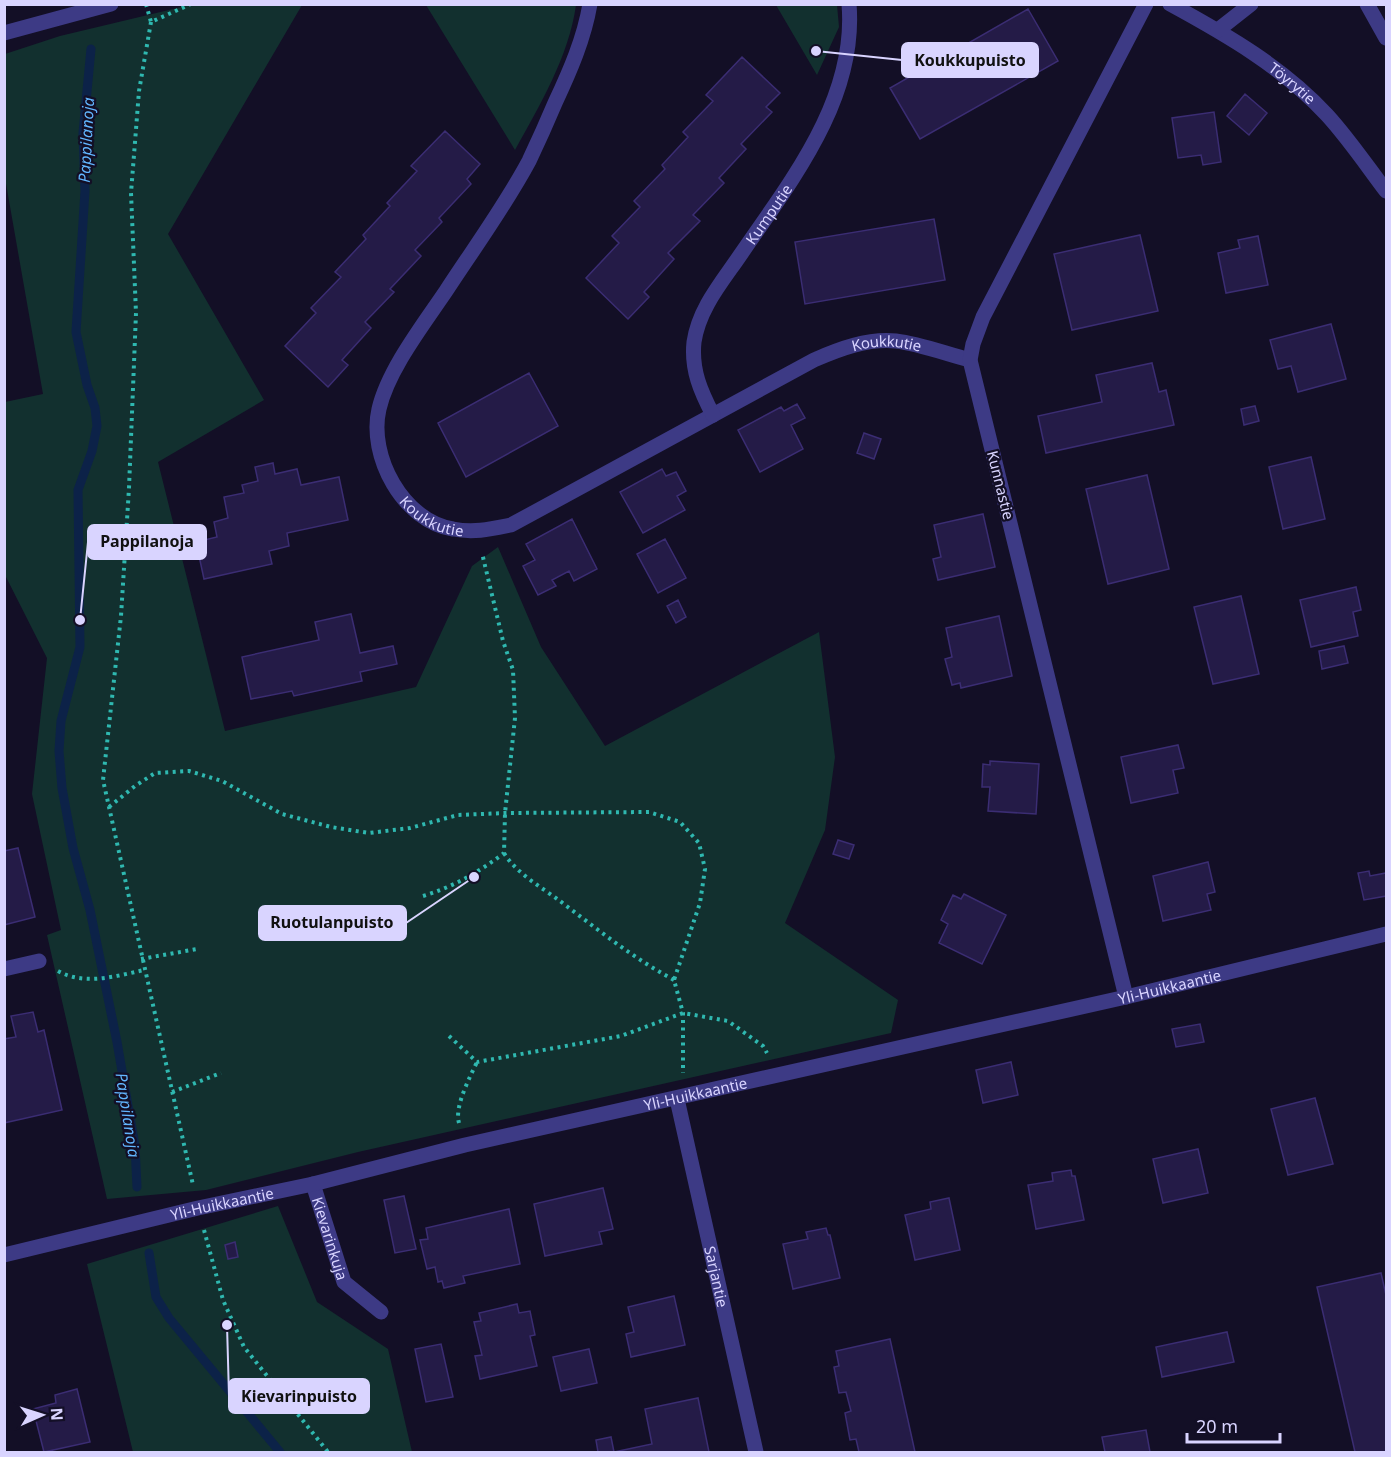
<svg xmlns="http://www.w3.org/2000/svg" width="1391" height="1457" viewBox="0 0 1391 1457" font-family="'Noto Sans',sans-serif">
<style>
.green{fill:#12302f}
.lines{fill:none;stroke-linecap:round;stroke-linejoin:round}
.stream{stroke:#0c2248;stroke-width:9}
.building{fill:#241b47;stroke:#3b2d73;stroke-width:1.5}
.path{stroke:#2fb8b0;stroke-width:4;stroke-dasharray:3 4.5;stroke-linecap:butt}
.minor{stroke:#3d3a85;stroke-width:15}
.labels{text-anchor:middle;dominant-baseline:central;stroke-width:4.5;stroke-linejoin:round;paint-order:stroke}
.street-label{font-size:15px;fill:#d9d4ff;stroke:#130f26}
.water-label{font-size:16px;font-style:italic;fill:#62b6ff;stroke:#130f26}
.leader{fill:none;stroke:#d9d4ff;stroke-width:2}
.callout-dot{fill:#d9d4ff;stroke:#130f26;stroke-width:2}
.callout{fill:#d9d4ff;stroke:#d9d4ff;stroke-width:2}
.callout-label{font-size:16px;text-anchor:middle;font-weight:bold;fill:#111}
</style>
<rect width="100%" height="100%" fill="#130f26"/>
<path class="green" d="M194,4L302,5L168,234L264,400L158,462L225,731L416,687L472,566L498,547L541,647L605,746L819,632L835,757L825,830L785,923L898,1000L891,1033L358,1152L206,1190L107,1199L47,935L61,930L32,794L47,658L5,575V402L43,394L5,178V54L60,36Z
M426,5H576C569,56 540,105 515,150Z
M776,5H837L839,27L817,75Z
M278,1206L317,1302L388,1349L412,1452H133L87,1264Z"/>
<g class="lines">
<path class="stream" d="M91,49L83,133L85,191L76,332L87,385L95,408L97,426L92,451L78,490L80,647L61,721L59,751L62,788L73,848L90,910L117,1042L135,1146L137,1187
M149,1253L156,1297L169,1318L280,1452"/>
</g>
<path class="building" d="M1028,9L1058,61L920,139L890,88Z
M742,57L780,93L766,107L772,112L741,144L746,149L719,178L724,183L693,215L700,221L668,253L674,259L644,292L649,297L628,319L586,278L619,243L612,236L640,207L634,201L665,169L662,165L688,137L683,132L713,101L706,95Z
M1245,94L1267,113L1249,135L1227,116Z
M1214,112L1221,162L1203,165L1201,155L1178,158L1172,118Z
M445,131L480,164L467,179L471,184L439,218L442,222L415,250L421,256L390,289L394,292L365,322L371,328L342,360L348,365L328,387L285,346L316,313L311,308L341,277L335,272L366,239L363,235L390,206L387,203L417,171L411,166Z
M934,219L945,280L805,304L795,242Z
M1140,235L1158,311L1072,330L1054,254Z
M1258,236L1268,285L1226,293L1218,253L1240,248L1238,240Z
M1331,324L1346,379L1298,392L1291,366L1278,369L1270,340Z
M1152,363L1159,392L1166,390L1174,425L1046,453L1038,416L1102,402L1096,375Z
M529,373L558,426L466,477L438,423Z
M797,404L805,418L791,425L803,449L760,472L738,430L781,407L784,411Z
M1255,406L1259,421L1244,425L1241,409Z
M864,433L881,439L874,459L857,453Z
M1311,457L1325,519L1283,529L1269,467Z
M273,463L275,474L297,469L301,485L339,477L348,520L287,533L289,546L269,551L272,564L204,579L196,542L217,537L214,522L228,518L224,497L244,493L242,485L258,481L255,467Z
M662,469L666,476L676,472L686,491L677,496L685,510L643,533L620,492Z
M1147,475L1169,569L1108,584L1086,489Z
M983,514L995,567L938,580L933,559L941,557L934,525Z
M572,519L597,569L574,581L569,571L552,580L556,586L538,595L523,566L535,560L526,544Z
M665,539L686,578L658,593L637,554Z
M1356,587L1361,610L1353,612L1358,636L1311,647L1300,600Z
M1241,596L1259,674L1213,684L1194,607Z
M678,600L686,617L676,623L667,606Z
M351,614L360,653L393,646L397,664L360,672L362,681L294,696L292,691L251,699L242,657L319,640L315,622Z
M999,616L1012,676L961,688L960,683L952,685L945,659L952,657L946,628Z
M1344,646L1348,663L1322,669L1319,651Z
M1178,745L1184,768L1173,770L1178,793L1131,803L1121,757Z
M990,761L1039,764L1036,814L988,811L990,787H982L983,764L990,765Z
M838,840L854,845L849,859L833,854Z
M18,848L35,917L4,925V851Z
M1208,862L1215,892L1207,894L1211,910L1163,921L1153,876Z
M1369,871L1370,876L1386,873V896L1364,900L1358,873Z
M964,894L1006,915L982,964L939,943L948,924L941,920L953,895L961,899Z
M33,1012L38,1032L44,1030L62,1110L4,1123V1039L16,1037L11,1016Z
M1200,1024L1204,1042L1176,1047L1172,1029Z
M1011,1062L1018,1095L983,1103L976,1070Z
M1315,1098L1333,1164L1288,1175L1271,1109Z
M1198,1149L1208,1193L1163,1203L1153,1159Z
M1071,1170L1072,1176H1075L1084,1220L1036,1229L1028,1185L1053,1181L1052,1173Z
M603,1188L613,1229L599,1232L602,1244L545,1256L534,1204Z
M404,1196L416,1249L395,1253L384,1200Z
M949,1198L960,1250L915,1260L905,1215L931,1209L930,1202Z
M509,1209L520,1264L463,1276L465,1283L444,1288L442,1281L438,1282L435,1267L427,1269L420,1240L428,1239L426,1228Z
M826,1228L828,1235H830L840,1278L793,1289L783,1244L808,1239L806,1232Z
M235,1242L238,1257L228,1259L225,1245Z
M1381,1273L1386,1295V1452H1355L1317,1287Z
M674,1296L685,1345L631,1357L626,1334L634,1332L628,1307Z
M517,1304L519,1313L530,1311L535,1335L530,1336L537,1366L480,1379L475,1356L482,1355L474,1322L481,1321L479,1313Z
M1227,1332L1234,1362L1162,1377L1156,1347Z
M890,1339L915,1452H859L856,1439L850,1440L845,1413L851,1411L846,1392L839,1393L834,1367L839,1366L836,1351Z
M441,1344L453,1397L426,1402L415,1349Z
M589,1349L597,1383L561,1391L553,1357Z
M77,1389L90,1442L44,1452L33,1409L56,1403L55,1395Z
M698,1398L709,1452H598L596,1440L611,1437L614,1452L652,1444L645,1409Z
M1146,1430L1150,1452H1105L1102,1437Z"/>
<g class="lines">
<path class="path" d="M146,4L151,22L191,4
M151,22L139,91L131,193L136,313L129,488L121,616L103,780L193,1185
M109,807L135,786L155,773L189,771L222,781L282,814L331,827L369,833L410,828L458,815L505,813L649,812L680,822L699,843L705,869L700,903L674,980L683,1013V1073
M504,853C516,873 541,887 560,901C597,929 633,958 674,980
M423,896C453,887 479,872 504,853L505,813L515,718L513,670L503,641L482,553
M141,959L197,949
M58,971C85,986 116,976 144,970
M449,1036L477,1062L621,1036L683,1013L728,1021L763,1046L767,1053
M172,1092L221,1073
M459,1123C454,1107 470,1077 477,1062
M204,1230L223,1300L244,1347L328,1452"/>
<g class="minor">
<path id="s1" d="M590,4C584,39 570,71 555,103C547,122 538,142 529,161C505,206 474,248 446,291C423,325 388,370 379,409C368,456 403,521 453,529C474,533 491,529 511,525L814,360C839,349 868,338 896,341C921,344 946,354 970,360"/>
<path id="s2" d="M1170,4C1227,35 1284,68 1327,115C1349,139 1367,166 1386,191"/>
<path d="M1367,4L1386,38"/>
<path d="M1218,30L1251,4"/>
<path d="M4,33L111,4"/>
<path id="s3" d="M713,415C701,392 691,370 694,342C699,308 722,282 741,254C791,181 857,99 849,4"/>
<path d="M4,969L39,961"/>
<path d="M1126,997L970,360L973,344L983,317L1146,4"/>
<path id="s4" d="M677,1099L756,1452"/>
<path id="s5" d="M313,1184L344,1282L381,1312"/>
<path id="s6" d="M4,1255L198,1208L313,1184L465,1145L1126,997L1386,934"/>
</g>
</g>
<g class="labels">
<g class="street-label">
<text stroke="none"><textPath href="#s2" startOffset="146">Töyrytie</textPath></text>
<text stroke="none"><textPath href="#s3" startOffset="226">Kumputie</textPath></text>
<text stroke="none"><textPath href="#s1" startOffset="1094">Koukkutie</textPath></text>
<text transform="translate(1001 485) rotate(76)">Kunnastie</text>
<text stroke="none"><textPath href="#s1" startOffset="590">Koukkutie</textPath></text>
<text stroke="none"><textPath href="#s6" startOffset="1196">Yli-Huikkaantie</textPath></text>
<text stroke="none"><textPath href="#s6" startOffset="710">Yli-Huikkaantie</textPath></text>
<text stroke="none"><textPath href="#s6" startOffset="224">Yli-Huikkaantie</textPath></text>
<text stroke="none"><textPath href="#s5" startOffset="57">Kievarinkuja</textPath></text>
<text stroke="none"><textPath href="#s4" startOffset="182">Sarjantie</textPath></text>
</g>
<g class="water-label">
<text transform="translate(86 140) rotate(-87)">Pappilanoja</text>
<text transform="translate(128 1115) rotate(81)">Pappilanoja</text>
</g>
</g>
<path class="leader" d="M816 51L902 60M80 620L88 542M474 877L406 923M227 1325L229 1396"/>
<g class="callout-dot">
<circle cx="816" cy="51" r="6"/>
<circle cx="80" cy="620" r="6"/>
<circle cx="474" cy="877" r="6"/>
<circle cx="227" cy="1325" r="6"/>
</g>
<g class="callout">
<rect x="902" y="43" width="136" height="34" rx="6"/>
<rect x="88" y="525" width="118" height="34" rx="6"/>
<rect x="259" y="906" width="147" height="34" rx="6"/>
<rect x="229" y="1379" width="140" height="34" rx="6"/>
</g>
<g class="callout-label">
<text x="970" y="66">Koukkupuisto</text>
<text x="147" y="547">Pappilanoja</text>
<text x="332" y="928">Ruotulanpuisto</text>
<text x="299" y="1402">Kievarinpuisto</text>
</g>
<rect width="1391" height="1457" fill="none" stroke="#d9d4ff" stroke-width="12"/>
<g transform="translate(42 1415) rotate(87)" stroke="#130f26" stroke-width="4.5" paint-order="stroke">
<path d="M0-4.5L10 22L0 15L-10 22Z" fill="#d9d4ff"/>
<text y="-9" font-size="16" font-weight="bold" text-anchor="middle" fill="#d9d4ff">N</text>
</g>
<path d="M1187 1433v9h93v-9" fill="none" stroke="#d9d4ff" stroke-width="3"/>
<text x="1196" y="1433" font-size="18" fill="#d9d4ff" stroke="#130f26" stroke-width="4.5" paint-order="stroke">20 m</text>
</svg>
